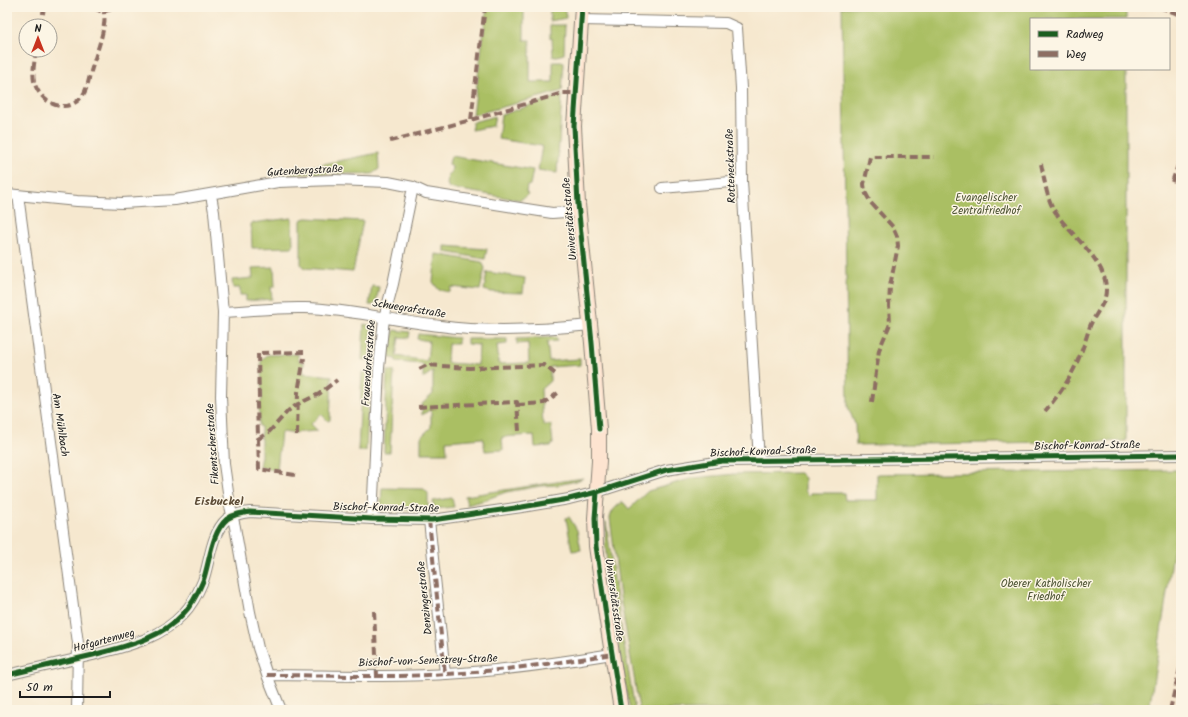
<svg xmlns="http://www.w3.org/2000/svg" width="1188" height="717" viewBox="0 0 1188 717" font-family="Kalam,sans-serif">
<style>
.green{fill:#aabf64;stroke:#636e40}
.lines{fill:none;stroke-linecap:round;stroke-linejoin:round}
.street-casing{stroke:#898276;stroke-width:12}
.secondary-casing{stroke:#898276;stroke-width:16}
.street{stroke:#fff;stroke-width:10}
.secondary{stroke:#fde4d0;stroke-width:14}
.quiet{stroke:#8d6e63;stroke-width:4;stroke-dasharray:8 4;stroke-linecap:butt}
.cycleway-casing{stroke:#fcf5e5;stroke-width:8}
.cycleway{stroke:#1b5e20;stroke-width:5}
.labels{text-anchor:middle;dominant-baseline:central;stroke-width:3;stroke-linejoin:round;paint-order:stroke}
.street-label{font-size:11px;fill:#1c1c1c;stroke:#fcf5e5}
.park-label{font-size:11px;fill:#4e5535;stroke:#fcf5e5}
.neighbourhood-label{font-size:12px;font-weight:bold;fill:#5c4b36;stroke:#fcf5e5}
</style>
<rect width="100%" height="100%" fill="#fcf5e5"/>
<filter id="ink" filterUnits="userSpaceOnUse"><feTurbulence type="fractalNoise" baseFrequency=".025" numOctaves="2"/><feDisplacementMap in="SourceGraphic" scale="8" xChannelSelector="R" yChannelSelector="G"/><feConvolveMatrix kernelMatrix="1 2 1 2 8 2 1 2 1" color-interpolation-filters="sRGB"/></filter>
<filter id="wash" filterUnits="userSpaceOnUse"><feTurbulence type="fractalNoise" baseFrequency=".012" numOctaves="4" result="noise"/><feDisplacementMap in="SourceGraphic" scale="16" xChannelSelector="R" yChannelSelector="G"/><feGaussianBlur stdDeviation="0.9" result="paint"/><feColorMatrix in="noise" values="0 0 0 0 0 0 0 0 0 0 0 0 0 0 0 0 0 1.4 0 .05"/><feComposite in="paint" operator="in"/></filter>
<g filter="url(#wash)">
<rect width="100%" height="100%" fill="#f6e8cf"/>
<path class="green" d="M487,7H524V40H530V82H553V62H564L562,91L473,115Z
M550,7H565L566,18L550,21Z
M842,7H1126V19H1031V69H1126V441L856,445L855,424L848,407Z
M550,25H565L564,54L553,57L552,38H550Z
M562,95L557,173L538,170L542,146L498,139L501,115Z
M495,116L493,126L471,130L473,122Z
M378,153L379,169L372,174L321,173L278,174L279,173Z
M451,156L533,170L530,185L527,186L526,192L528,195L520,200L449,188L447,184L448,174L451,173L452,167L449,164Z
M292,218L293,247L252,248L251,223Z
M307,218L363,221L353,272L304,268L301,264V221L302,219Z
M445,246L487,249L485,259L445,252Z
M436,254L482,262L485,268L480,290L451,287L450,292L439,290L433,282Z
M274,267L275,287H271L272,299L246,301V295H240V288H233L232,280L253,278L252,268Z
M487,272L525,278L523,293L492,292L484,290Z
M372,286L379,287L376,302L373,305H369Z
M364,324L372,326L370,360H362Z
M394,330L410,332L409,338L399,337L396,356L427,361L429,341L417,339L418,334L458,338V344H448L447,363L478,365L479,345L467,344V339H507V344L497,345L499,364L529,363L528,343L517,344V339L556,337L557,341L547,342L549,361L580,359V365L550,367V381L541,389L543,425H551L553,444L551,446L535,447L534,435L502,437L503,450L485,451L483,438L446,441L447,453H421V437L431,427V409L422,415V404L433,394V371L423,378V364L396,362V359L388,357Z
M298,354V358L301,362H304L303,373L332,376L330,420L328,421L321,414L311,424L318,431L290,433L281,432L277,470L259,467L261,456V427L259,426V404L262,400L261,361L267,355Z
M387,371H394L390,452H384Z
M362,372H370L366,451H358Z
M1181,470V501L1149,710H639L634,677L620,597L610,518C612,510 616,506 623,502L629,509L648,491L693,478L735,474L800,473L805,478V491L810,496L811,493H844L845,500H877V474Z
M583,478L576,481L558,485L541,486L506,492L482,501L467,505L465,496Z
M382,488L424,489L428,493V509H385L381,505Z
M452,498L454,507L434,509L433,501Z
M569,517L577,530L581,550L572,551L566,518Z
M606,522L621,626L635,710H630L610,598L605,542Z"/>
</g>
<g filter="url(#ink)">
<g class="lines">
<defs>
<path id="street" d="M581,20L726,23L737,28L741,88L742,181L759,461
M662,188L742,181
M7,194L77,201L122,203L175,200L278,182L335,180L388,182L413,187L426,193L552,213L579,211
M18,195L78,643L77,710
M211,195L214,212L223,312L221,396L224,464L230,506L235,527L250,612L258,648L267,675L281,710
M223,312C250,311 278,307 305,308C350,309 395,321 440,326C489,333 541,330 591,325
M372,519L379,368L384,318L393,284L413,187
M429,520L445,674
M7,675C36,668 64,662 93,655C125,646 159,640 183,614C192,605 198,593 203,581C210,561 211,533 227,519C234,514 242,513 250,512L372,519L432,520L522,507L569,499L597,492L666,470L722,461L1181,455
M267,675C327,675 387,678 446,674C502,671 557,663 612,654"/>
<path id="secondary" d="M582,7L574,126L578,204L592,343L599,429V461L595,518L596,546L607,622L621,710"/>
</defs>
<use href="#street" class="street-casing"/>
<use href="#secondary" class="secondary-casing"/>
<use href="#street" class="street"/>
<use href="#secondary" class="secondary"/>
<path class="quiet" d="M94,7C99,13 107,13 112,7
M1159,7L1181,15
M41,26L44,7
M36,50C35,60 32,71 34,81C39,103 67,117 83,95C88,87 89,77 92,68C96,54 102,39 104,24C105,20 104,16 104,12
M471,120L485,7
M1180,124L1181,122
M390,141L471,120L563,93H575
M1041,164C1045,180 1046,199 1056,213C1071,236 1107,261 1106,290C1106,305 1093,315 1089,329C1079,362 1069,384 1045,411
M1172,182L1181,157
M419,369L427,365L470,368L544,365L558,376
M872,402L879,350L890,324L889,306L890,286L898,246L897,236L893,227L871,203L865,192L864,184L870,157H934
M517,405L544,403L558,393
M418,407L517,402L519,431
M297,435L298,392L304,358
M258,439L269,432L288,411L298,404L319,394L337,380
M295,475L259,469L257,403L259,398L258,353L304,352
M429,520L445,674
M374,611L377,676
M267,675C327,675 387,678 446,674C502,671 557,663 612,654
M1170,710L1181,664"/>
<defs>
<path id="cycleway" d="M582,7L574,126L578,204L592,343L599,429
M597,492L595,518L596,546L607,622L621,710
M7,675C36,668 64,662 93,655C125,646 159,640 183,614C192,605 198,593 203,581C210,561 211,533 227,519C234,514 242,513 250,512L372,519L432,520L522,507L569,499L597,492L666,470L722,461L1181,455"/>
</defs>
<use href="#cycleway" class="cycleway-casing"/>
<use href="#cycleway" class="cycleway"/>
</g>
</g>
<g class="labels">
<g class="street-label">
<text transform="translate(731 166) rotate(-92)">Rotteneckstraße</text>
<text transform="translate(305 171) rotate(-3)">Gutenbergstraße</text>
<text transform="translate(570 219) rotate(-95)">Universitätsstraße</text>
<text transform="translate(409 309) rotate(9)">Schuegrafstraße</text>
<text transform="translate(369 363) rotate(-86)">Frauendorferstraße</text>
<text transform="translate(60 425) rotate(82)">Am Mühlbach</text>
<text transform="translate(213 444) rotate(-94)">Fikentscherstraße</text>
<text transform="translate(1087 446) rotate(-1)">Bischof-Konrad-Straße</text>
<text transform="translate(763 452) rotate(-2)">Bischof-Konrad-Straße</text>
<text transform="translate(386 508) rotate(1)">Bischof-Konrad-Straße</text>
<text transform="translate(425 598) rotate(-96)">Denzingerstraße</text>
<text transform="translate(614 600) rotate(82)">Universitätsstraße</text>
<text transform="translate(104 641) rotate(-15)">Hofgartenweg</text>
<text transform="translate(428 661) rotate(-2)">Bischof-von-Senestrey-Straße</text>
</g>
<g class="park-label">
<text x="986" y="198">Evangelischer<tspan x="986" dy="13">Zentralfriedhof</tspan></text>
<text x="1046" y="584">Oberer Katholischer<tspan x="1046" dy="13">Friedhof</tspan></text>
</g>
<g class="neighbourhood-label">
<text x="219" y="501">Eisbuckel</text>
</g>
</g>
<rect width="1188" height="717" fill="none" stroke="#fcf5e5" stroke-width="24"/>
<rect x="1030" y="18" width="140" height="52" fill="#fcf5e5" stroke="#a29e95"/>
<rect x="1038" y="31" width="20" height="6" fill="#1b5e20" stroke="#a29e95"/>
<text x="1066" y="38" font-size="12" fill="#1c1c1c">Radweg</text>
<rect x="1038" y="51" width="20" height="6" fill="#8d6e63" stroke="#a29e95"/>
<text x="1066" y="58" font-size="12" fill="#1c1c1c">Weg</text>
<g transform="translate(38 38)"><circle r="19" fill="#fcf5e5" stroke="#a29e95"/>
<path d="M0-3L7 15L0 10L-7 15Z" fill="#c8321e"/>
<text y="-6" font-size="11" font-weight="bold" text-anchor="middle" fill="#1c1c1c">N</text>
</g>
<path d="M20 691v6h90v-6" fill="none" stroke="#1c1c1c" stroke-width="2"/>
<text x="26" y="691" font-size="12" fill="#1c1c1c" stroke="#fcf5e5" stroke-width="3" paint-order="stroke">50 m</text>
</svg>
